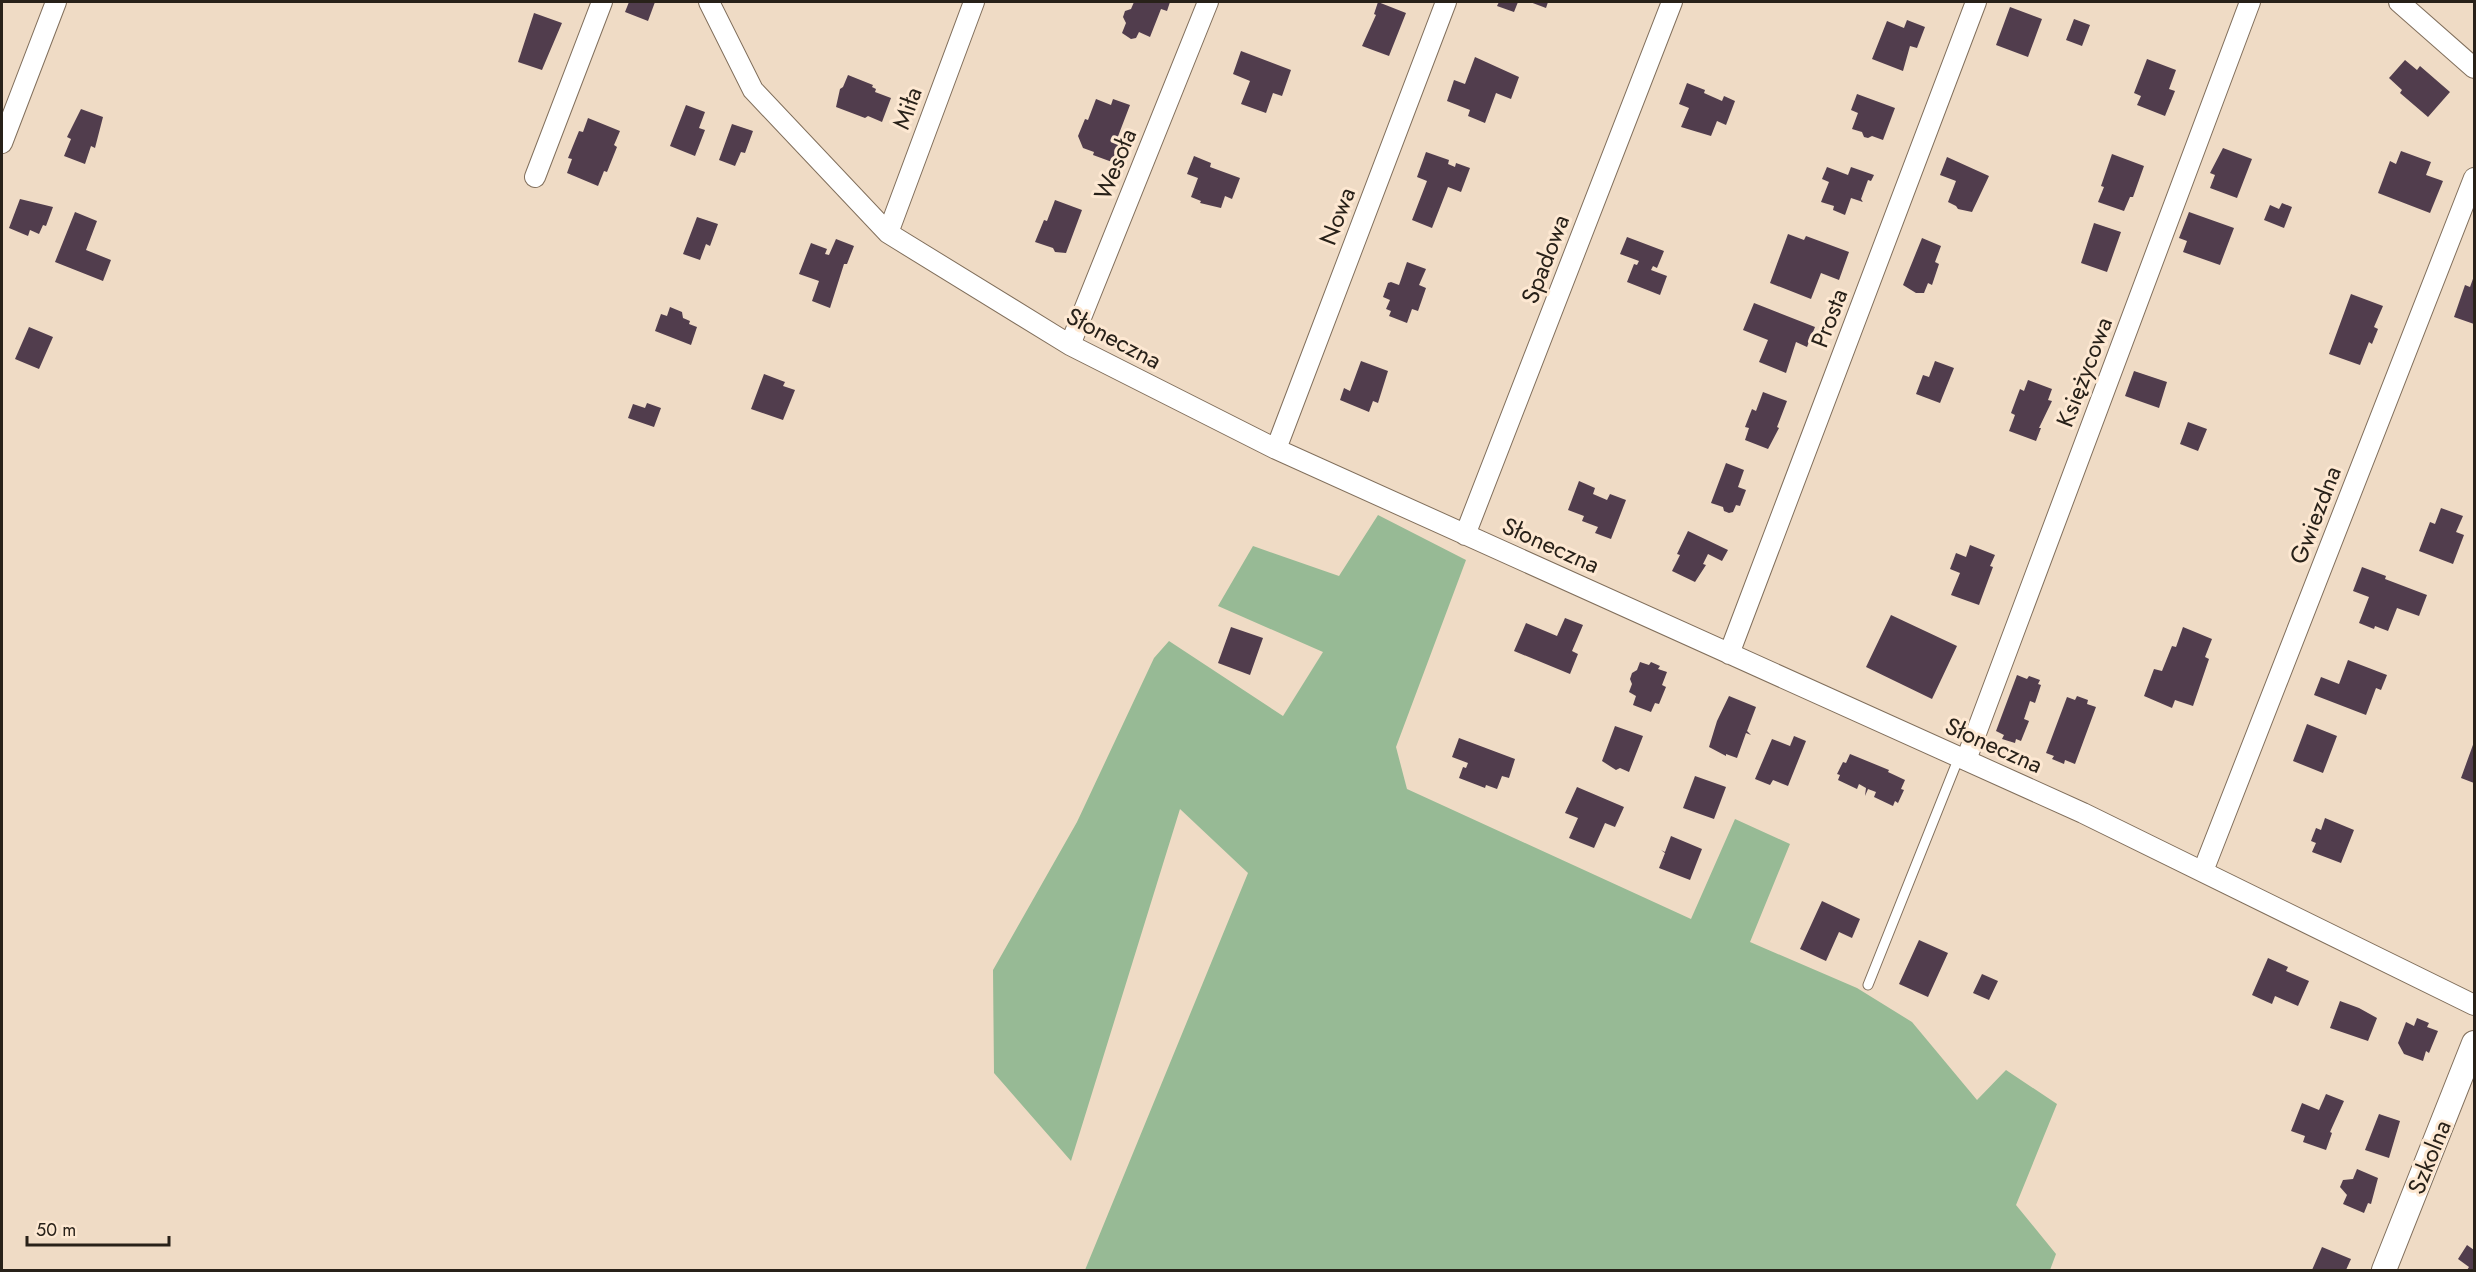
<svg xmlns="http://www.w3.org/2000/svg" width="2476" height="1272" viewBox="0 0 2476 1272" font-family="Jost,sans-serif">
<style>
.forest{fill:#97ba95}
.building{fill:#513d4d}
.lines{fill:none;stroke-linecap:round;stroke-linejoin:round}
.service-casing{stroke:#816f5c;stroke-width:11}
.minor-casing{stroke:#816f5c;stroke-width:22}
.tertiary-casing{stroke:#816f5c;stroke-width:26}
.service{stroke:#fff;stroke-width:9}
.minor{stroke:#fff;stroke-width:20}
.tertiary{stroke:#fff;stroke-width:24}
.labels{text-anchor:middle;dominant-baseline:central;stroke-width:6;stroke-linejoin:round;paint-order:stroke}
.street-label{font-size:24px;fill:#282119;stroke:#fde8d2}
</style>
<rect width="100%" height="100%" fill="#efdbc5"/>
<path class="forest" d="M1378,515L1466,560L1396,747L1407,789L1691,919L1735,819L1790,844L1750,942L1857,988L1912,1022L1977,1100L2006,1070L2057,1104L2016,1205L2056,1254L2050,1270H1085L1248,873L1180,809L1071,1161L994,1073L993,970L1077,822L1154,658L1169,641L1283,716L1323,652L1218,606L1253,546L1339,576Z"/>
<path class="building" d="M629,2H655L648,21L625,12Z
M1134,2H1170L1167,11L1161,9L1150,37L1139,32L1136,38L1131,39L1122,33L1126,23L1123,17L1125,11L1131,9Z
M1378,2L1406,13L1389,56L1362,46L1376,15L1374,14Z
M1499,2H1518L1514,12L1497,6Z
M1530,2H1548L1546,8Z
M2010,7L2042,19L2028,57L1996,45Z
M534,13L562,23L542,70L518,62Z
M2074,19L2090,25L2082,46L2066,40Z
M1907,20L1925,27L1917,48L1910,46L1903,71L1872,59L1887,21L1904,28Z
M1241,51L1291,70L1282,96L1273,93L1266,113L1241,104L1250,81L1233,74Z
M1475,57L1519,77L1511,99L1496,93L1485,123L1468,116L1470,110L1447,101L1454,80L1465,84Z
M2147,59L2176,70L2169,89L2175,91L2165,116L2137,105L2141,96L2134,93Z
M2405,60L2417,70L2420,66L2450,92L2428,117L2400,93L2402,90L2389,78Z
M848,75L873,85L872,87L876,89L875,92L891,98L882,122L868,116L865,118L836,107L840,89L843,87Z
M1687,83L1705,90L1704,93L1722,101L1724,96L1735,101L1726,125L1717,121L1711,136L1681,127L1689,108L1679,104Z
M1857,94L1895,108L1883,140L1872,136L1868,138L1864,137L1862,132L1852,129L1858,113L1851,110Z
M1096,99L1111,105L1113,99L1130,105L1117,139L1120,141L1112,162L1093,155L1094,152L1083,148L1078,136L1085,119L1088,120Z
M686,105L705,112L699,128L705,130L695,156L670,146Z
M81,109L103,117L95,148L91,146L85,164L64,156L71,139L67,137Z
M588,118L620,131L614,145L617,147L607,172L604,171L598,186L567,173L572,159L568,158L579,131L583,132Z
M732,124L753,131L745,153L741,152L735,166L719,160Z
M2223,148L2252,159L2237,198L2210,188L2215,175L2210,173Z
M2401,151L2431,162L2426,175L2443,181L2430,213L2378,193L2390,161L2396,164Z
M1426,152L1449,160L1448,164L1455,167L1456,163L1470,168L1461,192L1448,187L1432,228L1412,220L1427,181L1417,177Z
M2112,154L2144,166L2133,197H2130L2124,211L2098,202L2104,187L2101,186Z
M1194,156L1211,163L1210,167L1240,178L1232,199L1225,196L1221,208L1200,203L1201,201L1191,197L1198,178L1187,174Z
M1947,157L1989,176L1972,212L1958,209L1956,206L1948,202L1956,181L1940,175Z
M1827,167L1848,175L1851,167L1874,175L1871,181L1868,180L1861,199L1863,202L1851,198L1845,215L1833,210L1834,206L1821,202L1829,182L1822,179Z
M20,199L53,207L46,226L43,225L39,234L30,230L28,236L9,228Z
M1055,200L1082,210L1066,253L1055,252L1053,248L1035,242L1044,220L1047,221Z
M2282,203L2292,207L2284,228L2264,220L2270,205L2279,209Z
M75,212L97,221L86,250L111,260L103,281L55,262Z
M2189,212L2234,228L2220,265L2183,252L2187,241L2179,238Z
M697,217L718,224L710,246L706,244L700,260L683,254Z
M2094,223L2121,232L2107,272L2081,263Z
M1788,234L1804,240L1806,236L1849,252L1839,280L1821,273L1811,299L1770,283Z
M1627,237L1664,251L1657,268L1653,266L1651,270L1667,276L1660,295L1627,282L1634,264L1637,265L1639,261L1620,254Z
M1922,238L1941,246L1935,262L1939,264L1932,285L1928,283L1924,293H1916L1903,285Z
M836,239L854,246L847,264H844L830,308L812,301L819,281L799,274L811,243L827,249L825,254L829,255Z
M1407,262L1426,269L1419,285L1426,288L1418,311L1412,309L1407,323L1389,316L1391,311L1386,309L1390,300L1383,297L1388,283L1391,282L1399,285Z
M2474,276V324L2454,317L2465,285L2470,287Z
M2351,294L2383,306L2374,327L2378,329L2372,344L2369,342L2360,365L2329,354Z
M1754,303L1815,327L1807,347L1796,342L1786,373L1759,362L1768,340L1743,330Z
M670,307L682,312L683,318L690,321L689,324L697,327L691,345L655,331L661,314L667,316Z
M29,327L53,337L39,369L15,359Z
M1361,361L1388,371L1378,403L1373,401L1369,412L1340,400L1344,388L1350,391Z
M1935,361L1954,368L1940,403L1916,394L1923,375L1929,377Z
M2134,371L2167,382L2159,408L2125,396Z
M764,374L785,382L783,386L795,390L783,420L751,409Z
M2028,380L2052,389L2048,400L2052,401L2039,428H2041L2036,441L2009,431L2015,415L2011,413L2020,389L2024,391Z
M1763,392L1787,401L1777,427L1779,428L1768,449L1745,440L1749,428L1745,427L1752,409L1756,411Z
M647,403L661,408L654,427L628,418L633,404L645,408Z
M2188,422L2207,429L2198,451L2180,444Z
M1726,463L1744,470L1738,487L1746,490L1740,506L1736,505L1733,512L1729,513L1724,511L1723,507L1711,503Z
M1579,481L1595,488L1593,494L1607,500L1610,494L1626,500L1611,539L1595,533L1598,527L1582,521L1584,516L1568,510Z
M2441,508L2463,516L2456,532L2464,535L2453,564L2419,551L2430,522L2435,524Z
M1688,531L1728,550L1722,561L1708,554L1703,564L1706,565L1695,582L1672,571L1680,555L1677,554Z
M1970,545L1995,555L1990,566L1993,567L1979,605L1951,595L1960,573L1950,569L1956,553L1966,557Z
M2362,567L2386,576L2385,579L2427,595L2419,616L2397,608L2388,631L2375,626L2374,629L2359,623L2369,597L2353,591Z
M1891,615L1957,646L1932,699L1866,667Z
M1565,618L1583,625L1572,651L1578,654L1570,674L1514,651L1526,623L1557,636Z
M1231,627L1263,638L1250,675L1218,663Z
M2183,627L2212,639L2205,657L2209,659L2193,706L2175,700L2172,708L2144,696L2154,669L2162,671L2172,646L2176,647Z
M2348,660L2387,675L2381,690L2376,688L2366,715L2314,695L2321,677L2339,684Z
M1640,662L1649,665L1651,662L1660,666L1658,669L1667,672L1662,685L1666,687L1659,704L1655,703L1651,712L1633,705L1636,696L1629,692L1632,684L1630,679L1632,673L1637,670Z
M2017,675L2027,679L2029,676L2040,680L2038,684L2041,685L2035,703L2030,701L2024,719L2029,721L2021,741L2016,739L2015,743L2002,739L2004,735L1996,731Z
M1729,696L1756,707L1747,731L1751,735L1746,733L1737,758L1726,754V756L1709,747L1717,721Z
M2077,696L2088,700L2087,704L2096,707L2075,764L2065,760L2064,764L2052,759L2054,756L2046,753L2067,697L2075,700Z
M2307,724L2337,736L2323,773L2293,761Z
M1615,726L1643,736L1629,772L1620,768L1616,770L1602,761Z
M1794,736L1806,741L1788,786L1773,780L1770,785L1755,779L1772,739L1790,746Z
M1459,738L1515,759L1509,778L1502,776L1497,789L1486,785L1485,788L1459,778L1463,767L1466,768L1468,763L1452,757Z
M2474,742V783L2461,778Z
M1850,754L1889,770L1888,772L1905,780L1901,789L1904,790L1898,803L1895,801L1893,806L1874,797L1876,792L1868,789L1865,796L1866,788L1859,784L1857,789L1838,780L1840,775L1837,774L1843,762L1846,763Z
M1695,776L1726,787L1714,819L1683,808Z
M1577,787L1624,807L1615,827L1605,823L1594,848L1569,838L1578,818L1565,813Z
M2325,818L2354,830L2341,863L2312,852L2316,843L2311,841L2316,828L2321,830Z
M1671,836L1702,849L1690,880L1659,868L1665,853L1661,850L1665,852Z
M1822,901L1860,919L1852,938L1839,932L1826,961L1800,949Z
M1919,940L1948,953L1928,997L1899,984Z
M2268,958L2288,967L2286,971L2309,981L2298,1006L2275,996L2272,1004L2252,995Z
M1982,974L1998,981L1989,1000L1973,993Z
M2340,1001L2359,1008L2377,1018L2368,1041L2330,1028Z
M2417,1018L2429,1023L2427,1027L2438,1031L2429,1053L2426,1051L2423,1061L2404,1054L2398,1043L2406,1022L2414,1026Z
M2326,1094L2344,1101L2330,1132L2332,1133L2326,1150L2303,1142L2305,1136L2291,1131L2302,1103L2319,1110Z
M2379,1114L2400,1121L2389,1158L2365,1150Z
M2357,1169L2378,1178L2371,1204L2368,1203L2364,1213L2343,1204L2347,1195L2340,1187L2343,1180L2353,1179Z
M2467,1245L2474,1250V1270H2467L2469,1267L2458,1259Z
M2322,1247L2351,1259L2346,1270H2312Z"/>
<g class="lines">
<defs>
<path id="service" d="M1868,985L1959,757"/>
<path id="minor" d="M709,2L753,90L888,233L1070,345L1276,449L2083,813L2474,1005
M2399,2L2474,68
M2,143L56,2
M535,177L602,2
M888,233L974,2
M1070,345L1208,2
M1276,449L1446,2
M1465,535L1672,2
M1729,654L1976,2
M1966,760L2250,2
M2203,871L2474,178"/>
<path id="tertiary" d="M2384,1270L2474,1043"/>
</defs>
<use href="#service" class="service-casing"/>
<use href="#minor" class="minor-casing"/>
<use href="#tertiary" class="tertiary-casing"/>
<use href="#service" class="service"/>
<use href="#minor" class="minor"/>
<use href="#tertiary" class="tertiary"/>
</g>
<g class="labels">
<g class="street-label">
<text transform="translate(907 108) rotate(-70)">Miła</text>
<text transform="translate(1115 164) rotate(-68)">Wesoła</text>
<text transform="translate(1337 216) rotate(-69)">Nowa</text>
<text transform="translate(1545 259) rotate(-69)">Spadowa</text>
<text transform="translate(1829 318) rotate(-69)">Prosta</text>
<text transform="translate(1114 338) rotate(28)">Słoneczna</text>
<text transform="translate(2084 372) rotate(-69)">Księżycowa</text>
<text transform="translate(2315 515) rotate(-69)">Gwiezdna</text>
<text transform="translate(1551 545) rotate(24)">Słoneczna</text>
<text transform="translate(1994 745) rotate(24)">Słoneczna</text>
<text transform="translate(2429 1157) rotate(-68)">Szkolna</text>
</g>
</g>
<rect width="2476" height="1272" fill="none" stroke="#282119" stroke-width="6"/>
<path d="M27 1236v9h142v-9" fill="none" stroke="#282119" stroke-width="3"/>
<text x="36" y="1236" font-size="18" fill="#282119" stroke="#fde8d2" stroke-width="4.5" paint-order="stroke">50 m</text>
</svg>
